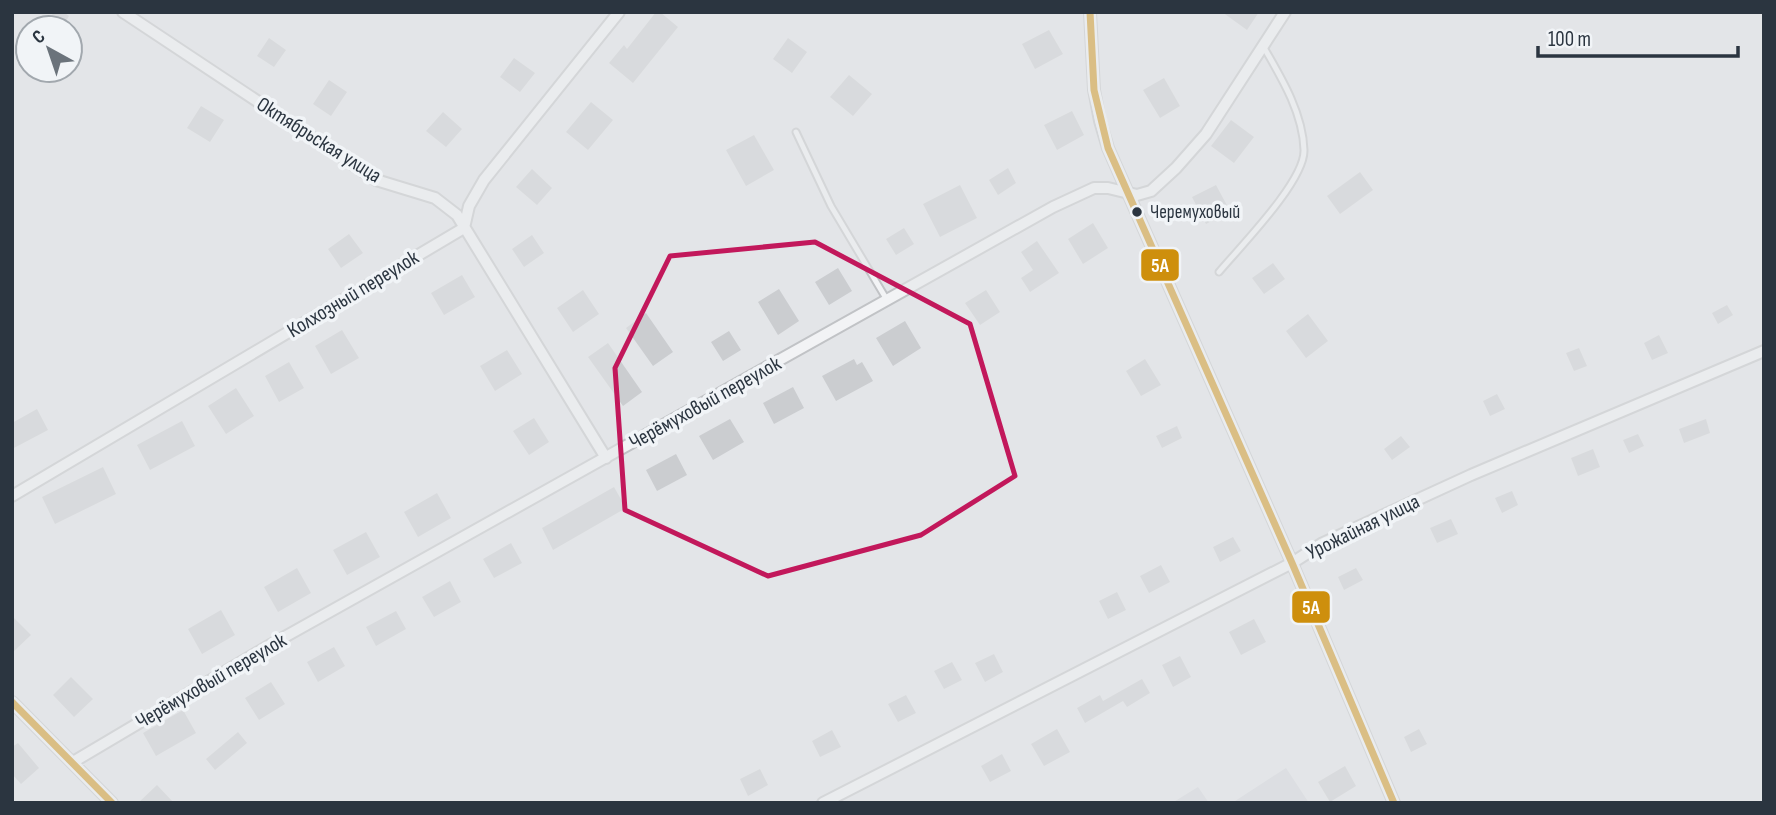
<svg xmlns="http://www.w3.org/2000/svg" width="1776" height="815" viewBox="0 0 1776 815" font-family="'Sofia Sans Condensed',sans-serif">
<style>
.built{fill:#d2d5db}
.building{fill:#cbcdd0}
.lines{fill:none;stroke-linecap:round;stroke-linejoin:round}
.service-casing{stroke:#c1c3c6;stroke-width:9}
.minor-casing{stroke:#c1c3c6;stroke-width:14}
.service{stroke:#f2f3f5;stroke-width:5}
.minor{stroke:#f2f3f5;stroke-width:10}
.bus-1-casing{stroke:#f1f4f7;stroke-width:12}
.bus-1{stroke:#ce8f0d;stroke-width:7}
.marked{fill:none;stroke:#c2185b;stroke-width:5;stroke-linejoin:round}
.bus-dot{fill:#2b3540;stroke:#f1f4f7;stroke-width:2.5}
.labels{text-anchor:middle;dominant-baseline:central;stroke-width:7;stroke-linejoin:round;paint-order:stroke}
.bus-label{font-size:19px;fill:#2b3540;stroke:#f1f4f7;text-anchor:start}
.street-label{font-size:21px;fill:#2b3540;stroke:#f1f4f7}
.line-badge{stroke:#f1f4f7;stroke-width:2.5}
.badge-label{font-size:19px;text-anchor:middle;font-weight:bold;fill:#fff}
</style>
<rect width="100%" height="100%" fill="#e3e5e8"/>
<path class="built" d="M1286,768L1309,803H1232Z
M1198,787L1209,803H1172Z"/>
<path class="building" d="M54,12H64L69,16L62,28H52L46,24Z
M656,12H660L678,27L633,83L609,63L624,45L627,49Z
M1222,12H1259L1247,30Z
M1049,30L1063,54L1035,69L1022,44Z
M269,38L286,50L274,67L257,56Z
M788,38L807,52L792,73L773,59Z
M514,58L535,73L520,92L500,77Z
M849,75L872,94L853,116L830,97Z
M1164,78L1180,106L1160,118L1143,90Z
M329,80L347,92L331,116L313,104Z
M591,102L613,120L588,150L566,132Z
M201,106L224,120L210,142L187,128Z
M1072,111L1084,135L1057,150L1044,125Z
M443,112L462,129L446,147L426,131Z
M1231,120L1254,137L1234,163L1211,146Z
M754,135L774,170L746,186L726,150Z
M1008,168L1016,183L998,195L989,180Z
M532,169L552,188L537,205L516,187Z
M1360,172L1373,190L1340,214L1327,196Z
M960,185L977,218L940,237L923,204Z
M1216,185L1230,211L1206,224L1192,197Z
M1093,223L1108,248L1083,264L1068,239Z
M904,228L914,244L896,255L886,239Z
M349,234L363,253L341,268L328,249Z
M532,235L544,253L524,267L512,249Z
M1037,241L1059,273L1030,292L1021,278L1033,270L1021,252Z
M1273,263L1285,279L1264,294L1252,278Z
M838,268L852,291L829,305L815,282Z
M462,275L475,297L444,315L431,293Z
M779,289L799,321L778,335L758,302Z
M583,290L599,314L573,332L557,308Z
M986,290L1000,312L980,325L965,303Z
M1727,305L1733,315L1718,324L1712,313Z
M646,313L673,352L653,366L626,328Z
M1308,314L1328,341L1306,358L1286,331Z
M905,321L921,348L893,366L876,338Z
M342,330L359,358L331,374L315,346Z
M729,331L741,350L723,361L711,342Z
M1659,335L1668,353L1652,360L1644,343Z
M608,343L642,392L623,406L588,357Z
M1579,348L1587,366L1574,371L1566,353Z
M507,350L522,374L495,391L480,366Z
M854,359L857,365L862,362L873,381L836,401L822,376Z
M1145,359L1161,385L1141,396L1126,371Z
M289,362L304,388L279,402L265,376Z
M793,387L804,408L774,424L763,403Z
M236,388L254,416L226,434L208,406Z
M1497,394L1505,409L1490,416L1483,401Z
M37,409L48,430L12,449V423Z
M534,418L549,442L529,455L513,431Z
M730,419L744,442L713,460L699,436Z
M1706,419L1710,433L1684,443L1679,429Z
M182,421L195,446L150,470L137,445Z
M1177,426L1182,438L1162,448L1156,436Z
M1638,434L1644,446L1629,453L1623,440Z
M1401,436L1410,447L1392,460L1384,449Z
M1593,449L1600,467L1578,476L1571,458Z
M676,454L687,475L657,491L646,470Z
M103,467L116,494L55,524L42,497Z
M614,487L626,508L553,550L542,528Z
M1512,491L1518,505L1502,513L1495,498Z
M437,493L451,518L418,537L404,512Z
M1451,519L1458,534L1437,543L1430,528Z
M366,532L380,557L347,575L333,550Z
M1233,537L1241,551L1220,562L1213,547Z
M511,543L522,563L494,578L483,559Z
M1161,565L1170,582L1149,593L1140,576Z
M297,568L311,593L278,612L264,587Z
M1356,568L1363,580L1344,590L1338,577Z
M450,581L461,602L434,617L422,597Z
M1117,592L1126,610L1108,619L1099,601Z
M221,610L235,635L202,654L188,629Z
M396,611L406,629L376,646L366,627Z
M12,616L31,635L12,653Z
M1254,619L1266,642L1241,655L1229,632Z
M334,647L345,666L318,682L307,662Z
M994,654L1003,672L985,682L975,663Z
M1180,656L1191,677L1173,687L1162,665Z
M952,662L962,680L944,689L934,671Z
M71,677L93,699L74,717L53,695Z
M1142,679L1150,693L1127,707L1123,701L1085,723L1077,708L1100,695L1103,701Z
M271,682L285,704L259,720L245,698Z
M906,695L916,713L898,722L888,704Z
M183,710L196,733L156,756L143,733Z
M1057,729L1070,752L1044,766L1031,744Z
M1419,729L1427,744L1411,752L1404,737Z
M832,730L841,747L820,757L812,741Z
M238,732L247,743L215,770L206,759Z
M18,743L39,768L21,784L12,774V747Z
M1002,754L1011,771L990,782L981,766Z
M1345,766L1356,786L1330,802L1318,782Z
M760,769L768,785L748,796L740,779Z
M157,785L174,803H138Z"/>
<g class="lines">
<defs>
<path id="service" d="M796,132L831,206L887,300
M1219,272C1240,247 1305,181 1304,150C1303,113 1281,77 1263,46"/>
<path id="minor" d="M123,12L376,180L435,198L457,215L606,458
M1090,12L1094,90L1100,121L1108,148L1292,563L1394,803
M12,496L464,228L469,206L484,180L619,12
M12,702L112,803
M73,762L272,644L1053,207L1094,188H1108L1137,195L1151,191L1176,168L1206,134L1285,12
M823,803L1292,563L1323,543L1471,475L1764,351"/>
</defs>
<use href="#service" class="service-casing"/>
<use href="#minor" class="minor-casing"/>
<use href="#service" class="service"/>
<use href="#minor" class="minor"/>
<defs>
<path id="bus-1" d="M1090,12L1094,90L1108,148L1292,563L1394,803
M12,702L112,803"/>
</defs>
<use href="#bus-1" class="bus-1-casing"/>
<use href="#bus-1" class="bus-1"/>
</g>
<path d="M0 0H1776V815H0ZM815,242L970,324L1015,476L921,535L768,576L625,510L615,368L670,256Z" fill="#e3e5e8" fill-opacity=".55" fill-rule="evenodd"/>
<path class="marked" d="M815,242L970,324L1015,476L921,535L768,576L625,510L615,368L670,256Z"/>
<circle class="bus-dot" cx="1137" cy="212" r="6"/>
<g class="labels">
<g class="bus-label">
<text x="1150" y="212">Черемуховый</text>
</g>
<g class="street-label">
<text transform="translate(319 140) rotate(32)">Октябрьская улица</text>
<text transform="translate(353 294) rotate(-31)">Колхозный переулок</text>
<text transform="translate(705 403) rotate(-29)">Черёмуховый переулок</text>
<text transform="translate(1363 527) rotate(-26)">Урожайная улица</text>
<text transform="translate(211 681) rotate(-30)">Черёмуховый переулок</text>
</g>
</g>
<g class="line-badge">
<rect x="1140" y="248" width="40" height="34" rx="7" fill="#ce8f0d"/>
<rect x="1291" y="590" width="40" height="34" rx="7" fill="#ce8f0d"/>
</g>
<g class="badge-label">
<text x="1160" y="272">5А</text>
<text x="1311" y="614">5А</text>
</g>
<rect width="1776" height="815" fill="none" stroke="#2b3540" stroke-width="28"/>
<g transform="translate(49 49) rotate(320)"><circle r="33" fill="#f1f4f7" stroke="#a2a8ae" stroke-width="2"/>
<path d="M0-5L12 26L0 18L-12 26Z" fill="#6b737b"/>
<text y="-10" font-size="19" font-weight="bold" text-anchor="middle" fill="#2b3540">С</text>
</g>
<path d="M1538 46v10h200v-10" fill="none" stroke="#2b3540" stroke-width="3.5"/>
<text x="1548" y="46" font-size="21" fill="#2b3540" stroke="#f1f4f7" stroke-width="5" paint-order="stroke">100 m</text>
</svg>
